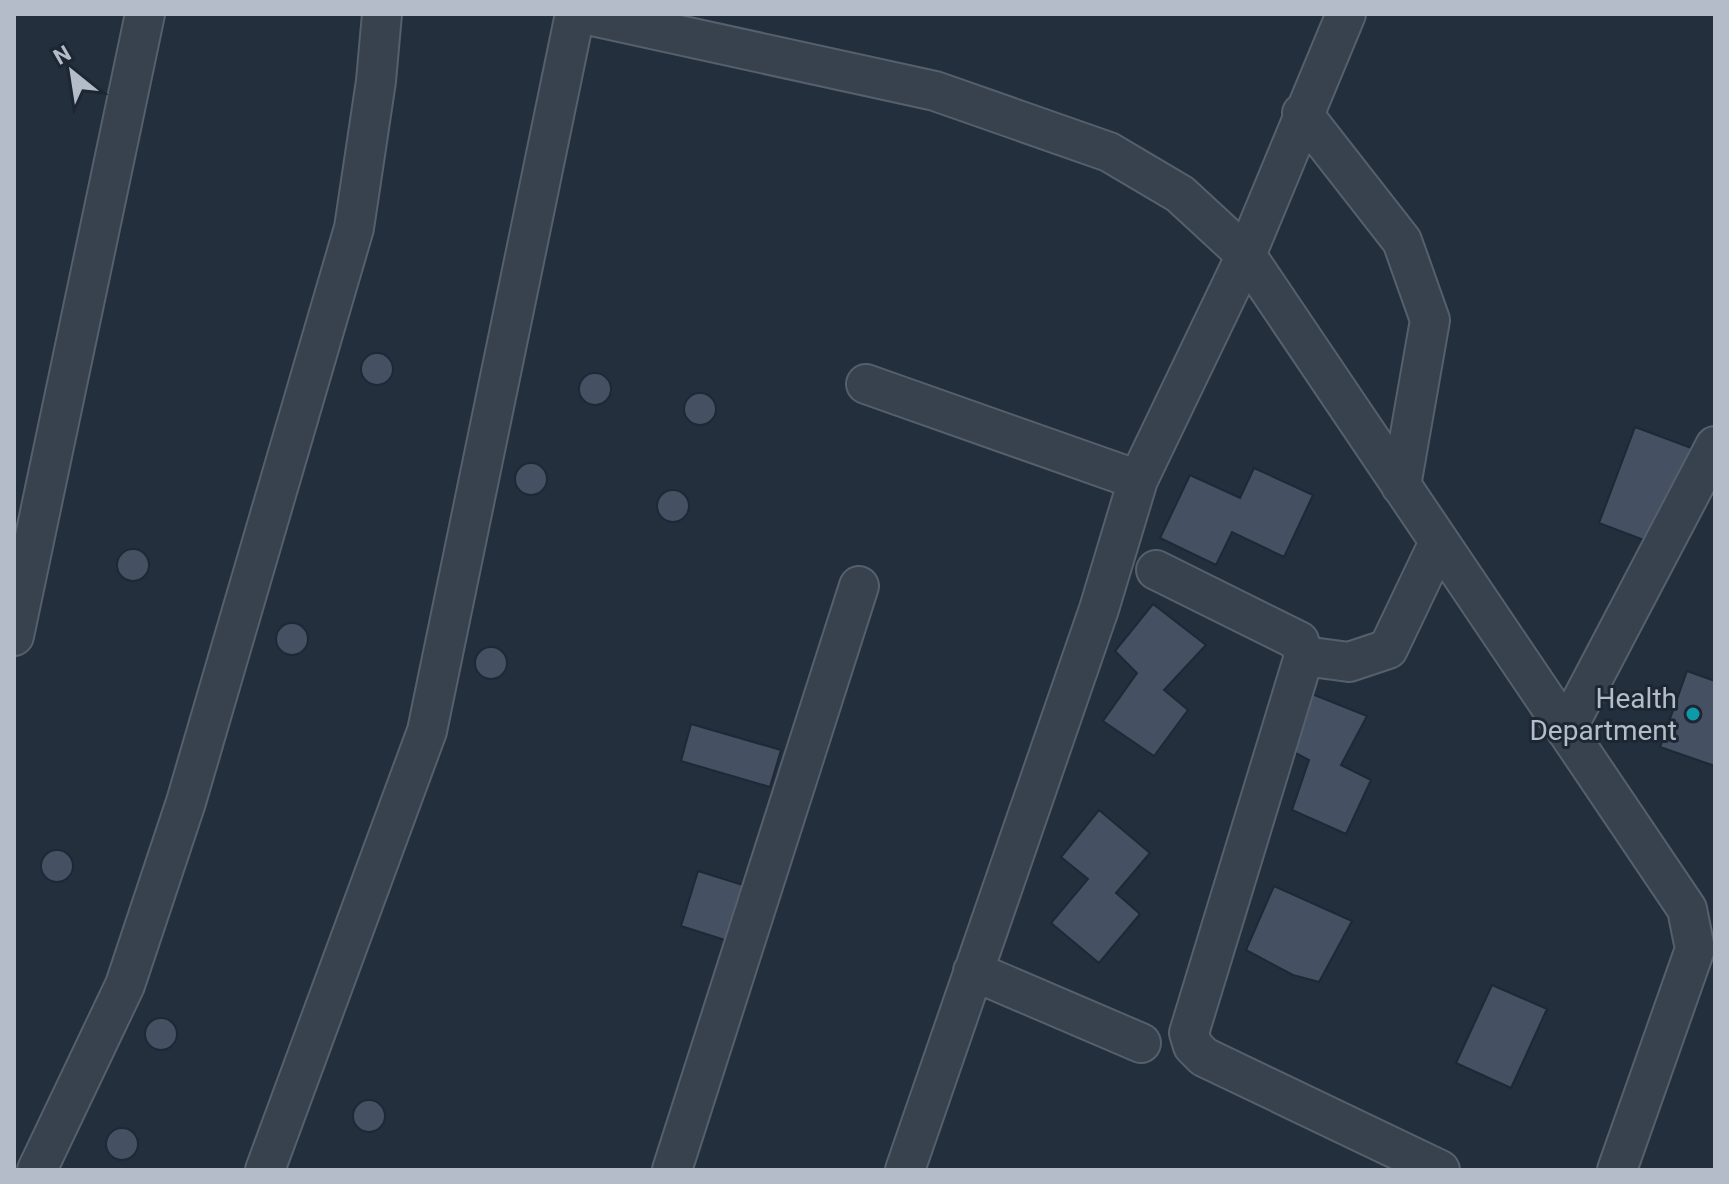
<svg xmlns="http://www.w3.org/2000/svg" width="1729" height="1184" viewBox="0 0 1729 1184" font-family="Roboto,sans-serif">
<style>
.building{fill:#455162;stroke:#1f2835;stroke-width:2}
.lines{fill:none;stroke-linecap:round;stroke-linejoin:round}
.minor-casing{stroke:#565f6c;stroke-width:42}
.minor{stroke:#38414e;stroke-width:38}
.culture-dot{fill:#0f9aa8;stroke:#1d2633;stroke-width:3}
.labels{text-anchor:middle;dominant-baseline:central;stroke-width:6;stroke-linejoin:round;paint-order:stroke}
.poi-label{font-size:28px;fill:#b4bcc9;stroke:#1d2633;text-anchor:end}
</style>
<rect width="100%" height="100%" fill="#242f3e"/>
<path class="building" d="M361 369a16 16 0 1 1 32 0a16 16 0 1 1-32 0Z
M579 389a16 16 0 1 1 32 0a16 16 0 1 1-32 0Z
M684 409a16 16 0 1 1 32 0a16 16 0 1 1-32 0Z
M1635,427L1694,449L1657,545L1599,523Z
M515 479a16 16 0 1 1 32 0a16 16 0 1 1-32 0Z
M1254,468L1313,495L1284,557L1232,532L1216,565L1160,538L1190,475L1240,498Z
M657 506a16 16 0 1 1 32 0a16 16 0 1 1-32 0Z
M117 565a16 16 0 1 1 32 0a16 16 0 1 1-32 0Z
M1153,604L1206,645L1164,690L1188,710L1154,756L1103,721L1137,673L1115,651Z
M276 639a16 16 0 1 1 32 0a16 16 0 1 1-32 0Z
M475 663a16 16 0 1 1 32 0a16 16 0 1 1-32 0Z
M1687,671L1715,681V766L1660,747Z
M1307,692L1367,716L1341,765L1371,780L1346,834L1292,810L1309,760L1284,747Z
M691,724L781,750L770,787L681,761Z
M1099,810L1150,853L1116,893L1140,914L1099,963L1051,923L1088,879L1061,857Z
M41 866a16 16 0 1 1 32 0a16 16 0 1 1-32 0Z
M698,871L746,886L728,941L681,926Z
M1274,886L1352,921L1319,982L1293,975L1246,950Z
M1492,985L1547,1009L1511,1088L1456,1063Z
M145 1034a16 16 0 1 1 32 0a16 16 0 1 1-32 0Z
M353 1116a16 16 0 1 1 32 0a16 16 0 1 1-32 0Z
M106 1144a16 16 0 1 1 32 0a16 16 0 1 1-32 0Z"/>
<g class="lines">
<defs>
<path id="minor" d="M583,14L935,91L1109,152L1180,194L1246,255L1687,909L1695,949L1617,1170
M1302,113L1402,241L1430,320L1401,486
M866,384L1138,480
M1156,570L1299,641L1304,656L1189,1033L1193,1046L1204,1057L1440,1170
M14,636L145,14
M1304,656L1349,662L1388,649L1439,542
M1566,730L1715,446
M973,971L1141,1043
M37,1170L125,985L186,802L354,228L376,81L382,14
M265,1170L427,731L575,14
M672,1170L859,586
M905,1170L1099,609L1138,480L1246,255L1346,14"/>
</defs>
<use href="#minor" class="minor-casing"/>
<use href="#minor" class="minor"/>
</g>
<circle class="culture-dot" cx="1693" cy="714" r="8"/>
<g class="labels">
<g class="poi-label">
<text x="1677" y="698">Health<tspan x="1677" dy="32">Department</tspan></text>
</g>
</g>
<rect width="1729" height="1184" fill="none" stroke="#b4bcc9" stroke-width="32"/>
<g transform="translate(72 72) rotate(330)" stroke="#1d2633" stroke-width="6" paint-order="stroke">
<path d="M0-6L14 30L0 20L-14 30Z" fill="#b4bcc9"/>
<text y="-12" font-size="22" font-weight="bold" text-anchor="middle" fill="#b4bcc9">N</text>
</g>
</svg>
